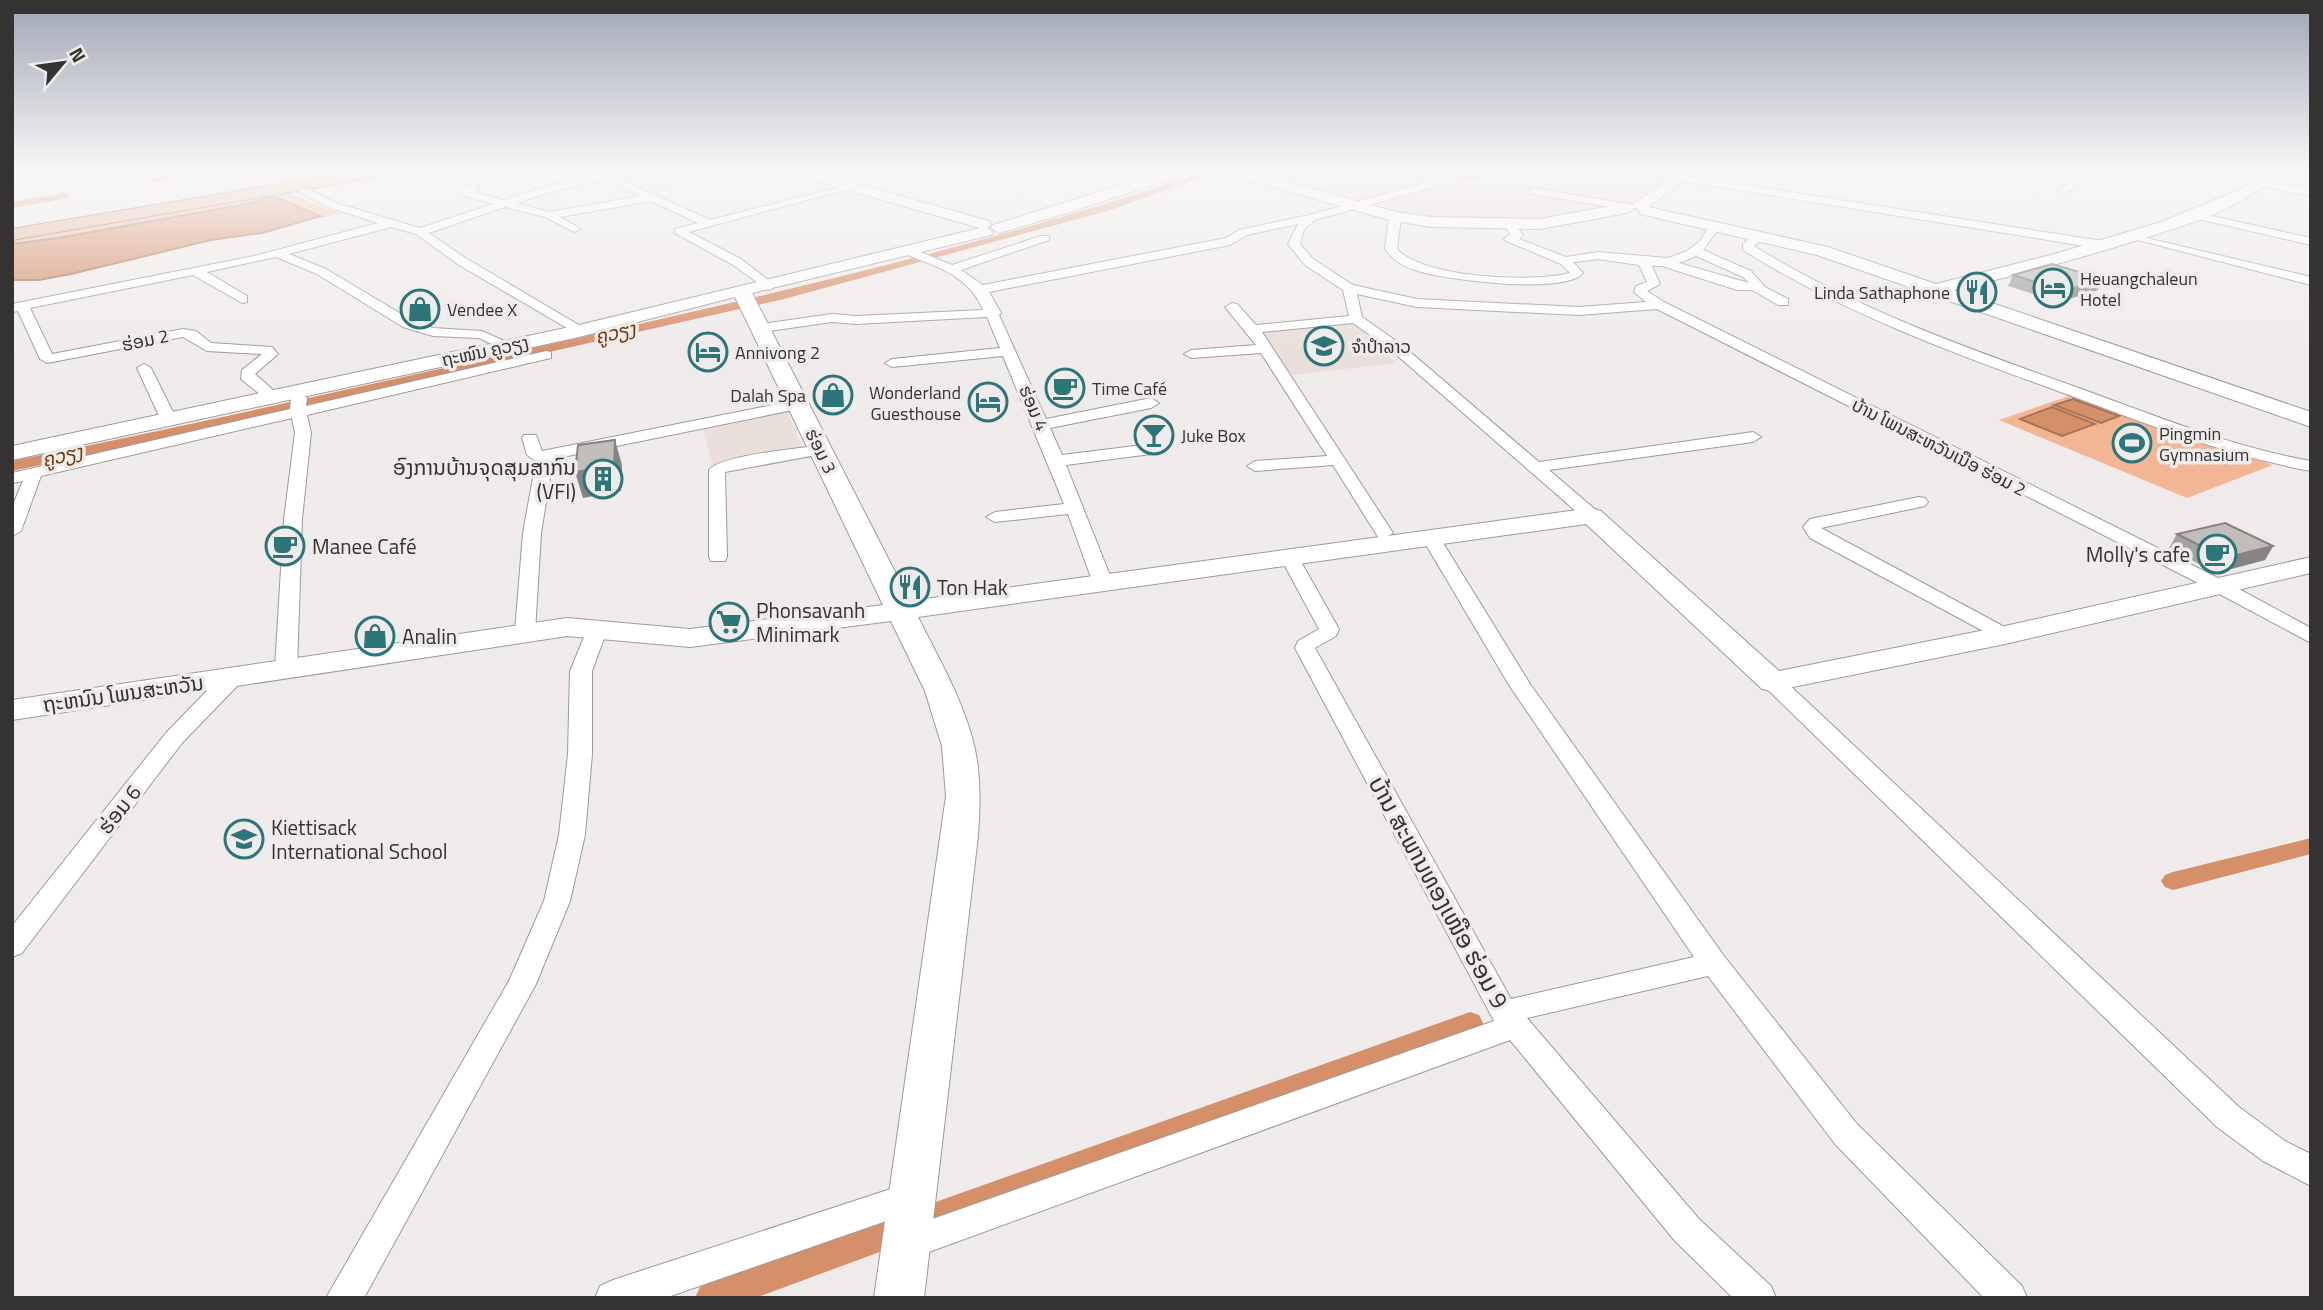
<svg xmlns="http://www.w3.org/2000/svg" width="2323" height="1310" viewBox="0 0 2323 1310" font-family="'Titillium Web','Noto Sans Lao',sans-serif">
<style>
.built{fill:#e9ded9}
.green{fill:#f3b694}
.water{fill:#d5906a;stroke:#a57459;stroke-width:2}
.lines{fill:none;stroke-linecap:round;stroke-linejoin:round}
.stream{stroke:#a57459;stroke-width:2.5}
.canal{fill:#d5906a;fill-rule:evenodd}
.street-casing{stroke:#9d9a99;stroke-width:2}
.secondary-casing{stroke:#9d9a99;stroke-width:2}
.primary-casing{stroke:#9a6547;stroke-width:2}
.street{fill:#fff;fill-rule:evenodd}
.secondary{fill:#fff;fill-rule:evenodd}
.primary{fill:#e3b397;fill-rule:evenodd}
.wall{fill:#a5a3a1}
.shaded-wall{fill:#868483}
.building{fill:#c0bdbb;stroke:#868483;stroke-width:2}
.labels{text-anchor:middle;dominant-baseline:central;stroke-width:7;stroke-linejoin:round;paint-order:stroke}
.far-poi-label{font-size:18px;fill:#343232;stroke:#efebea;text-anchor:start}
.far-street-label{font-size:18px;fill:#343232;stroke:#efebea}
.far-water-label{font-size:19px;font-style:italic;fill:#733406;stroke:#efebea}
.poi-label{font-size:21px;fill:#343232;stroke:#efebea;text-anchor:start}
.street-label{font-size:21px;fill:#343232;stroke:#efebea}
.near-street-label{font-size:24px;fill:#343232;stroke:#efebea}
</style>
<rect width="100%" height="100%" fill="#efebea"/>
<path class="built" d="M642,172H742L650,193L617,179Z
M1245,172H1419L1478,184L1509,172H1692L1660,193L1628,207L1558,221L1432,222Z
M1352,322L1396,363L1292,375L1258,330Z
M788,413L804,452L713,467L703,428Z"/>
<path class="green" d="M284,192L339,213L323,218L275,197L252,203L58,238L12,244V236Z
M2075,394L2273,465L2187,498L1999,420Z"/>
<path class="water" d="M267,197H275L321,216L262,233L211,240L71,274L39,280H12V244L58,238L252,203Z
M2073,399L2119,416L2101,423L2054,405Z
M2052,407L2095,424L2062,436L2020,419Z"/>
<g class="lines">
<path class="stream" d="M1441,172L1472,178L1498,172"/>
<path class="canal" d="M177,172H194L153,182L148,179Z
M1203,172H1216L1111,210L784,299L164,439L12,471V461C195,424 378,383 560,342C776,293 993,244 1203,172Z
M65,193L70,196L68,198L12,208V202Z
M2311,838V854L2173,890L2165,887L2161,881L2165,875L2173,872Z
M1470,1012L1479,1015L1483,1023L1479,1031L755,1298H695L700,1287L711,1282Z"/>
<defs>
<path id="street" d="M614,172H636L617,178L710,220L851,184L856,187L689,232L741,259L772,283V289L768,290L733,265L675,233V229L698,223L651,201L560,217L578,227L580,229L574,232L545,217L505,207L429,233L467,259L584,328L586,331L579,335L459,265L416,234L391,227L289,254L326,269L413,321L433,328L482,331L509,343L511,346L504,350L479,338L433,336L403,327L317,274L276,257L207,272L247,296V302L242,303L193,275L30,308L52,354L183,329L196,331L211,343L272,347L278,354L255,374L272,389L278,398L270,403L265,401L261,395L241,379L242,370L262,354L207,351L183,337L47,363L40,359L18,311L12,312V304L254,256L378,223L328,207L286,185L285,183L290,180L336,203L420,228L493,204L461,195V191L470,186L479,188L474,192L504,200L550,185ZM606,180L641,196L549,212L517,203L556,190Z
M1084,172H1124L1152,182L1147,185L1112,174V178L1108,179Z
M2072,172H2082C2079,183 2073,194 2060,192L2059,190L2069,182Z
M1680,175L2103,241L2109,245L2103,249L1676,180V176Z
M2263,180L2311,190V196L2259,185V181Z
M1433,181L1437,182V186L1315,220L1304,230L1300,244L1313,259L1353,285L1417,299L1579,307L1646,302L1634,292L1636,286L1647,282L1639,265L1598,259L1575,262H1573L1583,273C1565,295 1442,280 1415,270C1402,266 1393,260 1385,249L1389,217L1395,214L1401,217L1397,249C1423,278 1533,283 1570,273L1561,264L1506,241L1504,239L1510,234L1504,225L1510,222L1514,223L1523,235L1519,239L1566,257L1598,252L1668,258L1687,251L1700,241L1710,225H1718L1720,227L1703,250L1751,271L1765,287L1788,299V305H1778L1752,290H1737L1662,266H1652L1660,284L1647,291L1664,302L2226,582L2311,628V643L2212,590L1657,309L1579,315L1417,307L1357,294L1362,317L1402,345L1539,462L1753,432L1761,437L1753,442L1549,470L1598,512L1601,516L1592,521L1586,520L1392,351L1353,323L1262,332L1393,533L1384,538L1378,537L1333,465L1255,471L1247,466L1255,461L1327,456L1261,353L1191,358L1184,354L1191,350L1256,345L1225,307L1232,303L1237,304L1256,325L1349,316L1343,290L1305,265L1288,244L1298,224L1247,235L1230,245L989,292L1001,313L999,315L1046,419L1151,398L1159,403L1151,408L1050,428L1062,455L1151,444L1159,449L1151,454L1066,465L1113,583L1103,589L1093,583L1068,514L995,522L986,517L995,512L1064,504L1003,356L892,367L885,363L892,359L1000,348L987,317L856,324L832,322L762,332L755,328L762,324L832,314L856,316L983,310C969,275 935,266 902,253L900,250L906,246L952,265L1041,236H1049V240L961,270L983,285L1226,238L1239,230L1309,215ZM1696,256L1743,277L1749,283L1679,263Z
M1533,188L1627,204L1632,207L1627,210L1529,193V189Z
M2194,212L2311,238V245L2190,217V213Z
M1755,234L1765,236L1754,246C1859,311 1972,350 2087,391C2161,418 2233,447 2311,461V471C2230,456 2154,427 2077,398C1962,356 1848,316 1743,250V244Z
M2130,234L2311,277V285L2130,238Z
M546,351L551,352V358L307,415L311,433L302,519L297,668L294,673H278L275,668L284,519L295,433L292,418L41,476L21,531L12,536V507L23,481L12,483V473L290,409L291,398L299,393L307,398L306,406Z
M144,364L151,368L177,420L175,423L169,425L161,420L137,368Z
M798,400L806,405L803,408L553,459L541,533L535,632L532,636H518L515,632L523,533L536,461L527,455L522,438L524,435H536L542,451Z
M821,445L827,447L829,450L827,453L725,472L727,557L725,561H711L709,557V470C721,455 798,449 821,445Z
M1919,497L1925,498L1928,502L1925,506L1821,528L2012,631L2015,635L2012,639H1998L1810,538L1803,527L1810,519Z
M1431,532L1440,538L1530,684L1724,956L1857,1124L2022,1286L2027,1298H1984L1835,1144L1708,976L1527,1018L1699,1219L1771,1286L1776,1298H1733L1675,1241L1510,1040L907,1260L895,1256L890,1244L895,1232L907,1228L1494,1021L1295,648L1298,641L1319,629L1280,557L1282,553H1296L1339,629L1336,636L1315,648L1511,999L1694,957L1509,685L1422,538Z
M597,624L604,626L607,630L592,671V754L585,835L570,901L536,984L364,1298H326L509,981L544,901L559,835L568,754L570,671L587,630L590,626Z
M233,671L241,672L244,677L241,682L182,743L22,953L12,957V926L166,733L225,672Z
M1773,675L1781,677L2239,1107L2285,1141L2311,1154V1186L2263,1161L2217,1127L1765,687L1762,682L1765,677Z
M912,1182L924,1186L929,1197L924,1208L912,1212L665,1298H595L600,1286L613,1280Z"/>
<path id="secondary" d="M793,172H815L989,221L991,224L987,228L993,232L991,235L752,293L910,601L1592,508L1601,511L1779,671L2005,626L2311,557V573L2005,644L1773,691L1762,689L1586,524L918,617C939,659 963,700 974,745C981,774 980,806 978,836L924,1298H874L946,796L942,746L925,691L891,621L690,647L567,636L12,720V700L567,618L690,629L883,605L735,297L579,337L12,460V446L579,325L980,228L795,175Z
M1163,172H1183L1181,175L1077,210L999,233L991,228L993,225Z
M1230,172H1252L1396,212L1432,217L1540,219L1627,203L1632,205L1680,172H1696L1648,207L1828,247L1936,284L2051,255L2161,222L2244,188L2259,175L2258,172H2272L2274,176L2272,179C2236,211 2187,225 2141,239C2079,259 2017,275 1954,290L2311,412V427L1817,255L1640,214L1639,209L1635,208L1627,213L1540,229L1432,227L1389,220L1232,175Z"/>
<path id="primary" d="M352,172H386L378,177L12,240V229Z"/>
</defs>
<use href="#street" class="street-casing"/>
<use href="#secondary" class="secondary-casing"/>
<use href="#primary" class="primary-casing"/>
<use href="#street" class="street"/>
<use href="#secondary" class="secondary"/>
<use href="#primary" class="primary"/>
</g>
<path class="wall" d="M2013,275L2098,290L2059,302L2008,286Z
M2177,534L2273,546L2265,560L2216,573L2169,548Z"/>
<path class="shaded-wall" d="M2103,279L2098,290L2059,302L2064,291Z
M615,440L622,465L621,491L583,498L575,472Z
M2273,546L2265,560L2216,573L2224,558Z"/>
<path class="building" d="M2052,264L2103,279L2064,291L2013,275Z
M615,440L614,466L575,472L578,445Z
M2225,523L2273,546L2224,558L2177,534Z"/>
<linearGradient id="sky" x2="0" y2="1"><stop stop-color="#a0a6b6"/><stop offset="0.48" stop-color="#f8f6f6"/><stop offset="1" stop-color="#f8f6f6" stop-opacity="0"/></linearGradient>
<rect width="2323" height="355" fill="url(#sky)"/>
<defs>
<symbol id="hotel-ring" viewBox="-11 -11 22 22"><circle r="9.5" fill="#efebea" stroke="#2c767a" stroke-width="1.5"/><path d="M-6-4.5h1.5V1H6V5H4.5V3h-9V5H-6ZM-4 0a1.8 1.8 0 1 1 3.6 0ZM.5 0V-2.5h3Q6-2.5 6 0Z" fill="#2c767a"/></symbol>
<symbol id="restaurant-ring" viewBox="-11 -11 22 22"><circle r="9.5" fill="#efebea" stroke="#2c767a" stroke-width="1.5"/><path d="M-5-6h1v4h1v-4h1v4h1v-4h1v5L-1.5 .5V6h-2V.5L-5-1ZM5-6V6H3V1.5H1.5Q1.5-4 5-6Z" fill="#2c767a"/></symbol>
<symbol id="shop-ring" viewBox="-11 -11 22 22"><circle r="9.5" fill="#efebea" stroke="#2c767a" stroke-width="1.5"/><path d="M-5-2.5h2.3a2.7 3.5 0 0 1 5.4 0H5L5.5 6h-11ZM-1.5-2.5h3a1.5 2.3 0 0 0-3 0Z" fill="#2c767a"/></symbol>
<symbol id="school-ring" viewBox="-11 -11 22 22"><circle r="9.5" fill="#efebea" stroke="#2c767a" stroke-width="1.5"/><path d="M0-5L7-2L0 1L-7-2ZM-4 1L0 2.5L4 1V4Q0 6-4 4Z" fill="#2c767a"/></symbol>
<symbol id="cafe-ring" viewBox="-11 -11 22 22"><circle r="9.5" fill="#efebea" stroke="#2c767a" stroke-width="1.5"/><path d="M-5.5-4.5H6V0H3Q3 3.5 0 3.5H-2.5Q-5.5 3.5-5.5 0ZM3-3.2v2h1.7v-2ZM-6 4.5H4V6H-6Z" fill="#2c767a"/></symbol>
<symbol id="bar-ring" viewBox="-11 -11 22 22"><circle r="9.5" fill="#efebea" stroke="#2c767a" stroke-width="1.5"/><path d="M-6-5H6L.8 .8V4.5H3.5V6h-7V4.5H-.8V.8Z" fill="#2c767a"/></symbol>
<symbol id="stadium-ring" viewBox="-11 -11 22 22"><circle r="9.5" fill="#efebea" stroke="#2c767a" stroke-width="1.5"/><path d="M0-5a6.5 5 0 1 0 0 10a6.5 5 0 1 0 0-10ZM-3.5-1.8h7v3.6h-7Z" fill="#2c767a"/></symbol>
<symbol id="building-ring" viewBox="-11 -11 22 22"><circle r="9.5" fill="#efebea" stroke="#2c767a" stroke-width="1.5"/><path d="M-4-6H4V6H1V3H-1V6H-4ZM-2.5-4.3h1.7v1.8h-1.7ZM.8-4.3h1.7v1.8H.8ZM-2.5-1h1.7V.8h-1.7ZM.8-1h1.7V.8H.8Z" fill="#2c767a"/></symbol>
<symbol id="supermarket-ring" viewBox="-11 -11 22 22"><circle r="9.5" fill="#efebea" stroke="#2c767a" stroke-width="1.5"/><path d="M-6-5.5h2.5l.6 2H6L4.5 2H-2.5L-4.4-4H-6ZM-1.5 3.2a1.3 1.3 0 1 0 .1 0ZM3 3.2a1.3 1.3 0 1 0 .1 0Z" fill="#2c767a"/></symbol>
</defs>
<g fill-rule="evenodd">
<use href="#hotel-ring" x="2031" y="266" width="44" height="44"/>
<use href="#restaurant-ring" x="1955" y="270" width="44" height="44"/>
<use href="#shop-ring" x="398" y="287" width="44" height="44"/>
<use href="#school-ring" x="1302" y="324" width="44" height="44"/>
<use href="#hotel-ring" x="686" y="330" width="44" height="44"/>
<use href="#cafe-ring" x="1043" y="366" width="44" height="44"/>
<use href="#shop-ring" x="811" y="373" width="44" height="44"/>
<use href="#hotel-ring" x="966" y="380" width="44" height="44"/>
<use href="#bar-ring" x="1132" y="413" width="44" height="44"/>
<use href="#stadium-ring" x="2110" y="421" width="44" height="44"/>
<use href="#building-ring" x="581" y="457" width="44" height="44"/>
<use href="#cafe-ring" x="263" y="524" width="44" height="44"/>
<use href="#cafe-ring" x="2195" y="532" width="44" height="44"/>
<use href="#restaurant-ring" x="888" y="565" width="44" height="44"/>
<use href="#supermarket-ring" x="707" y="600" width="44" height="44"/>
<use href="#shop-ring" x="353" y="614" width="44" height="44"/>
<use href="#school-ring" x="222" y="817" width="44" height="44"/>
</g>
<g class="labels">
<g class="far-poi-label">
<text x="2080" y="278">Heuangchaleun<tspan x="2080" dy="21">Hotel</tspan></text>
<text x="1950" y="292" text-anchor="end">Linda Sathaphone</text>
<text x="447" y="309">Vendee X</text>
<text x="1351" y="346">ຈຳປຳລາວ</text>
<text x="735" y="352">Annivong 2</text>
<text x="1092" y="388">Time Café</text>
<text x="961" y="392" text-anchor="end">Wonderland<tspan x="961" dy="21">Guesthouse</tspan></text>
<text x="806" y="395" text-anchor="end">Dalah Spa</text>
<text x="2159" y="433">Pingmin<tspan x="2159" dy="21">Gymnasium</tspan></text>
<text x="1181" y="435">Juke Box</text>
</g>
<g class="far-street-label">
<text transform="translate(145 340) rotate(-12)">ຮ່ອມ 2</text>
<text transform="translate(485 351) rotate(-12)">ຖະໜົນ ຄູວຽງ</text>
<text transform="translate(1034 408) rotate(67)">ຮ່ອມ 4</text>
<text transform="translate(1939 447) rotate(27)">ບ້ານ ໂພນສະຫວັນເນືອ ຮ່ອມ 2</text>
<text transform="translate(821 451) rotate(64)">ຮ່ອມ 3</text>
</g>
<g class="far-water-label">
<text transform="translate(615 332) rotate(-13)">ຄູວຽງ</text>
<text transform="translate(62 455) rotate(-13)">ຄູວຽງ</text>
</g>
<g class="poi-label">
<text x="576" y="467" text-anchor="end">ອົງການບ້ານຈຸດສຸມສາກົນ<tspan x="576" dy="24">(VFI)</tspan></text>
<text x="312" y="546">Manee Café</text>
<text x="2190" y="554" text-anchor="end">Molly's cafe</text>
<text x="937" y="587">Ton Hak</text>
<text x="756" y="610">Phonsavanh<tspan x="756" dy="24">Minimark</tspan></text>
<text x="402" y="636">Analin</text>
<text x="271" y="827">Kiettisack<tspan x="271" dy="24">International School</tspan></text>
</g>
<g class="street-label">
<text transform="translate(123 693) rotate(-8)">ຖະຫນົນ ໂພນສະຫວັນ</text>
<text transform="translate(119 809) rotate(-52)">ຮ່ອມ 6</text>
</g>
<g class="near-street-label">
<text transform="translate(1439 892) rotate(61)">ບ້ານ ສະພານທອງເໜືອ ຮ່ອມ 9</text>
</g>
</g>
<rect width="2323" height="1310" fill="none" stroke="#343232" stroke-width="28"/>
<g transform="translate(63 63) rotate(61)" stroke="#efebea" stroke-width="5" paint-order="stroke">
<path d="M0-5L12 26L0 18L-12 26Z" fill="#343232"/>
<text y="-10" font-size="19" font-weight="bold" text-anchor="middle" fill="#343232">N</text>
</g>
</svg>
